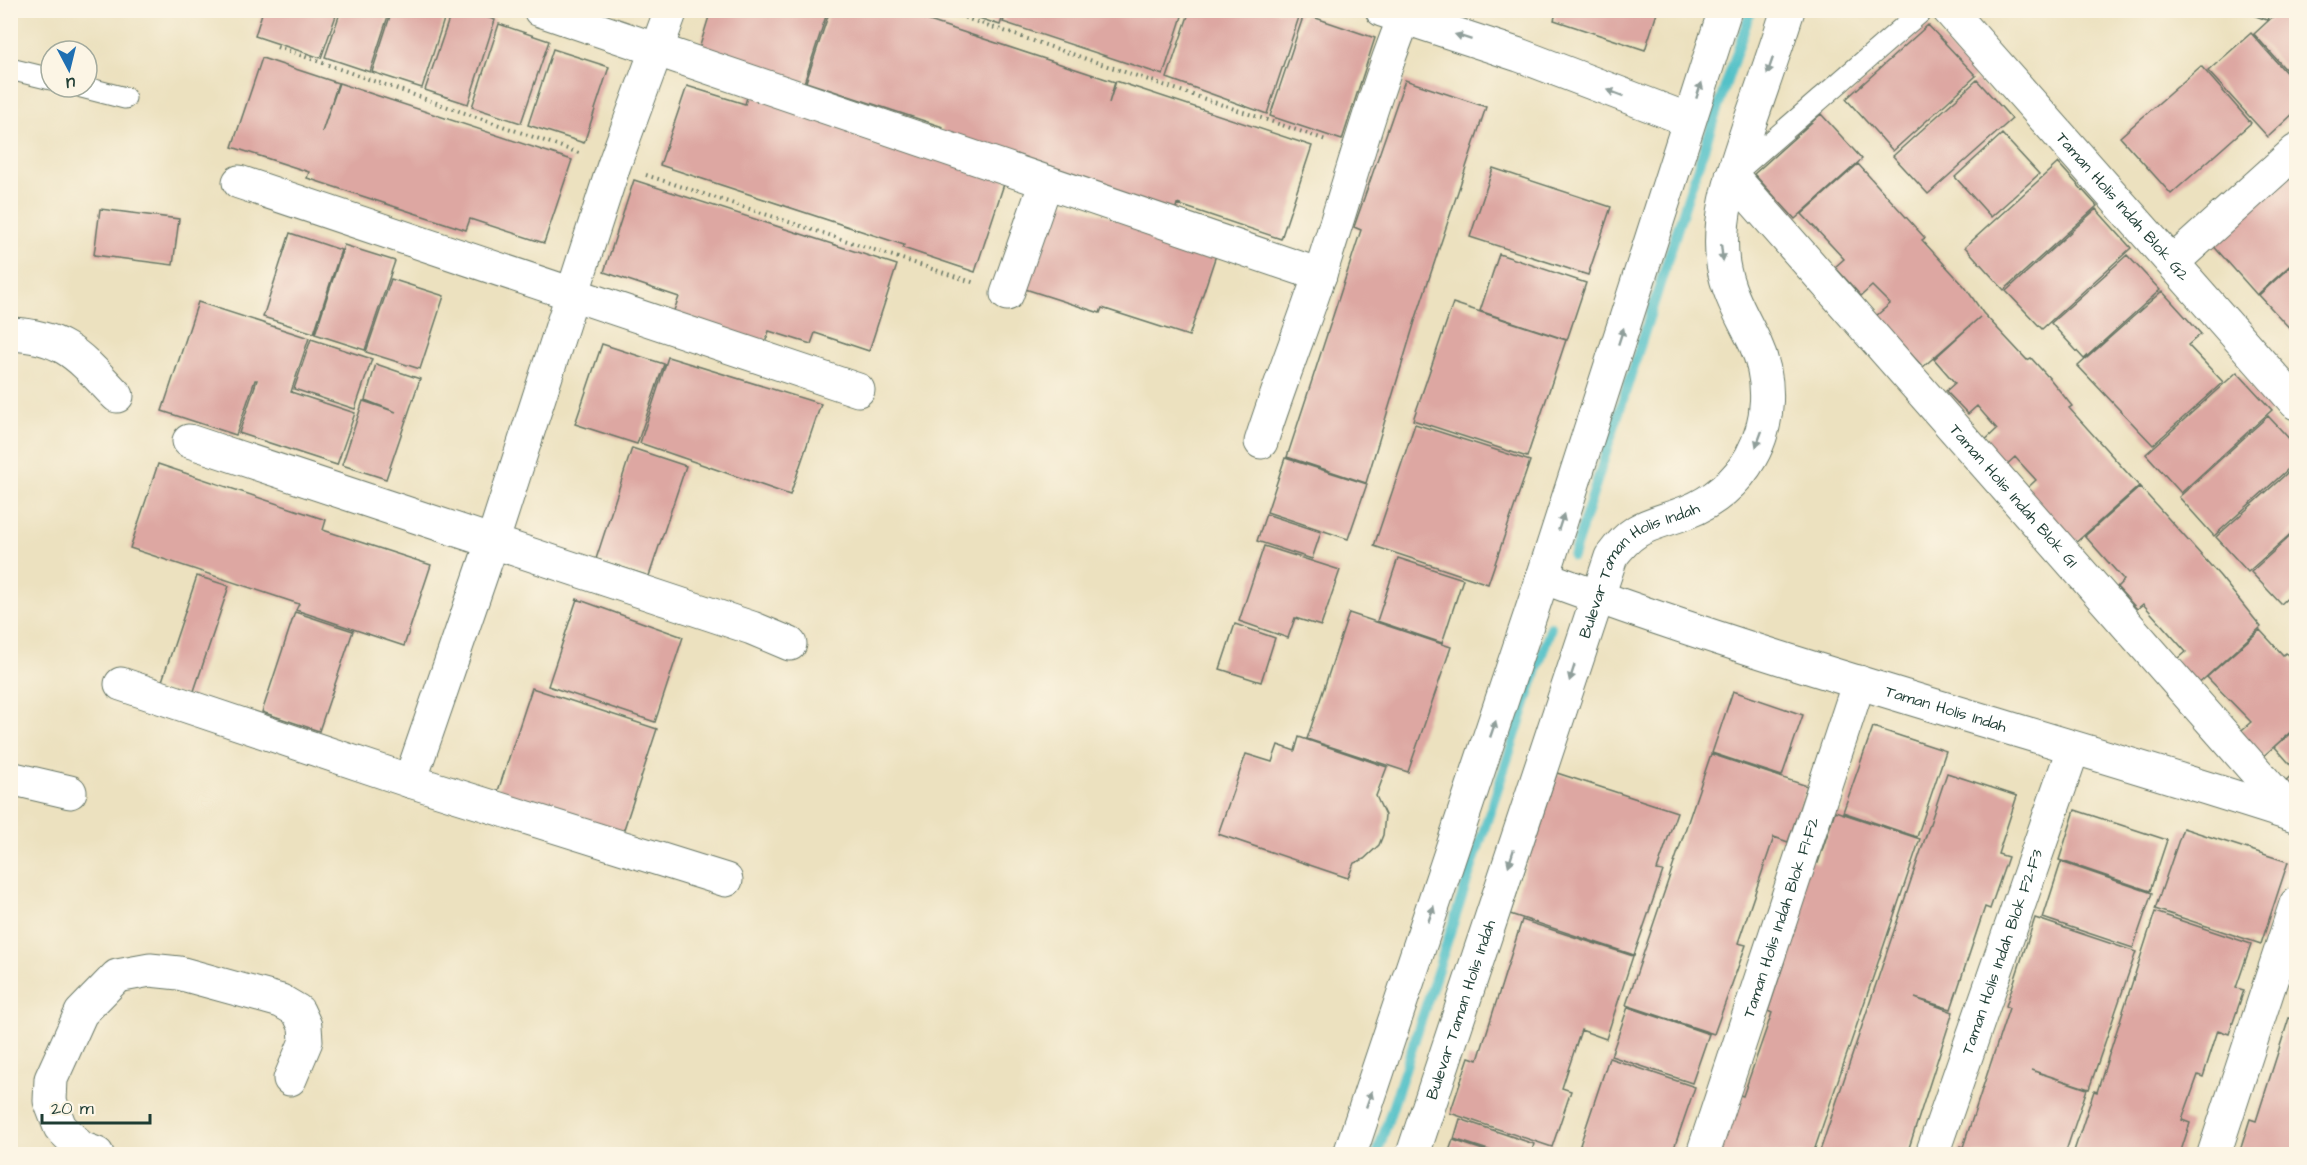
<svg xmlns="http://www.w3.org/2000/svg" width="2307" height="1165" viewBox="0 0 2307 1165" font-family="'Architects Daughter',sans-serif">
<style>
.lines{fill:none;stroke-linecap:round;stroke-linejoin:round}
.stream{stroke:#53c1c8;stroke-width:10}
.building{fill:#dda7a2}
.service-casing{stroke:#677665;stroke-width:23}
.minor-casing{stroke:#677665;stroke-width:35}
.path{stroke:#677665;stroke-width:4;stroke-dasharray:1.5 4.5;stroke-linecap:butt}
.service{stroke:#fff;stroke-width:21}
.minor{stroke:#fff;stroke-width:33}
.oneway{fill:#8f9e9a}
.labels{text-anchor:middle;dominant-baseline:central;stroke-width:6;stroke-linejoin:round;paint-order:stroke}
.street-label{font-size:16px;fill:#1f3d34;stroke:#fcf5e5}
</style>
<rect width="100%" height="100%" fill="#fcf5e5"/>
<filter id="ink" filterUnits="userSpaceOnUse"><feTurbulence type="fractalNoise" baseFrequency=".0167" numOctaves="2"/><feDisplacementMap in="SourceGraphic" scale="12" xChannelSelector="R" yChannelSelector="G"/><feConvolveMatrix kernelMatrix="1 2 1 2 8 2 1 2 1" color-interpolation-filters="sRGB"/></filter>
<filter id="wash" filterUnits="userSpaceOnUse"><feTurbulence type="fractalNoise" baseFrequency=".008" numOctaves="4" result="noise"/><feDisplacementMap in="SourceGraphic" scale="24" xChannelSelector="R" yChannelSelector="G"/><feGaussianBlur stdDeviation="1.35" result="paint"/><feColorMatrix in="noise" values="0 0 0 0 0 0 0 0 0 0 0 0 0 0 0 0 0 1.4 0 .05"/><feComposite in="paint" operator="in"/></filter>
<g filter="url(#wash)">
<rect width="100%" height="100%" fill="#ece1bf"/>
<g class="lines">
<path class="stream" d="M1573,556L1690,190L1751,10
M1377,1154L1551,627"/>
</g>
<g id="blocks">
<path class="building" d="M263,10H338L321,58L255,36Z
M341,10H390L370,72L325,57Z
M392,10H447L422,88L372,72Z
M452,10H466L495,20L468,104L425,90Z
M711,10H828L803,86L699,49Z
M830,10H896L1115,82L1109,103L1116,81L1312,146L1281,239L1177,204L1173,218L939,140L943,127L806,82Z
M955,10H1005L1000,25Z
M1007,10H1184L1163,75L1003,22Z
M1190,10L1301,11L1267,114L1167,78Z
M1455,10H1474L1472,17Z
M1557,10H1658L1645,50L1554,20Z
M2239,10H2271L2267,20Z
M2280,10H2296V81L2254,34Z
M1304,14L1375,38L1342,140L1270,116Z
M499,24L549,41L521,123L472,107Z
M1928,25L1976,76L1893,151L1846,99Z
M2251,33L2296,84V111L2268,137L2208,71Z
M553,49L609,67L584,143L528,125Z
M262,58L338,83L322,132L339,83L572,160L544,243L470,219L466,230L307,178L309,172L232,147Z
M2201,66L2251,123L2171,194L2120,137Z
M1405,80L1486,107L1415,321L1366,483L1287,457L1361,230L1354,227Z
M1977,80L2012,119L1928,194L1893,156Z
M687,86L745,104L748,94L1006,178L975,272L903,248L904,245L660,165Z
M1821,114L1862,159L1795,219L1754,174Z
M2002,134L2039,174L1991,217L1955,177Z
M2058,163L2097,206L2004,290L1965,247Z
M1858,164L1925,238L1922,240L1965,287L1983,313L2027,360L2031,358L2051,380L2072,406L2069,408L2139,486L2072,546L2023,492L2036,480L2015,457L2003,468L1981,444L1997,429L1977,406L1968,414L1946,391L1955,383L1934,359L1980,317L1923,367L1876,316L1890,304L1872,286L1861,296L1835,267L1844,259L1802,214Z
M1493,168L1611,207L1588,275L1470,237Z
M2289,172L2296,181V260L2257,295L2210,242Z
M634,180L897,265L869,351L815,333L811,344L769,331L765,343L673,313L679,297L604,272Z
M1049,197L1217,252L1189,336L1102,308L1100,313L1019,287Z
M100,209L179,219L173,265L94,255Z
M2096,209L2131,248L2042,329L2006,291Z
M290,233L341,250L314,333L263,317Z
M344,245L395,261L365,350L315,334Z
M1499,254L1586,283L1567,340L1480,311Z
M2127,255L2160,290L2084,359L2051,323Z
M2296,261V331L2294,333L2259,295Z
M391,279L444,296L420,369L366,352Z
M2162,291L2201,334L2188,345L2223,382L2153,445L2078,366Z
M198,302L309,338L291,392L355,413L337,465L239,433L257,380H255L236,435L162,411Z
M1453,303L1566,340L1527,457L1413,420Z
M311,339L372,359L355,409L294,389Z
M602,344L664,364L637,444L575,424Z
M668,357L821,404L790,495L640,443Z
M376,364L420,379L386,479L342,465L363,401L396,412L365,400Z
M2237,372L2272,410L2181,493L2146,454Z
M2268,416L2296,446V462L2214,536L2179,497Z
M1415,424L1530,461L1488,584L1374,546Z
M632,448L686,466L649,576L596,559Z
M1285,458L1367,484L1348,539L1267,512Z
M158,464L326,520L323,530L431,565L404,646L296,610L299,604L130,548Z
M2296,465V529L2248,572L2216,537Z
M2140,487L2220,576L2261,627L2194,688L2172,664L2186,652L2143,604L2137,609L2117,587L2124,580L2085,536Z
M1266,514L1321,532L1312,559L1257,541Z
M2296,531V590L2281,604L2251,572Z
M1264,546L1340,570L1321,626L1295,618L1288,638L1239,621Z
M1398,558L1463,579L1442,643L1377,621Z
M197,576L229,586L192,697L160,687Z
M577,599L683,637L655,722L548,686Z
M295,612L353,631L319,731L262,712Z
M1349,613L1451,647L1408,772L1307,739Z
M1235,624L1275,638L1261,682L1220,669Z
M2260,630L2283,655L2286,653L2296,664V727L2259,760L2236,735L2251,722L2207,677Z
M532,688L657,729L623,832L496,797Z
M1733,691L1803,715L1782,776L1712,753Z
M1873,727L1946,751L1917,837L1843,812Z
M2296,728V797L2283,783L2296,771L2275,747Z
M1299,737L1387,767L1376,796L1385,815L1383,835L1379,845L1364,859L1354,863L1348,878L1218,834L1246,754L1272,762L1278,745L1295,751Z
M1711,754L1807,786L1788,842L1774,837L1738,943L1746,945L1714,1034L1626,1005Z
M1557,773L1677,812L1657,870L1663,871L1634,955L1510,914Z
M1947,773L2017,796L1998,854L2008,857L1990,909L1985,907L1951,1009L1915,998L1953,1012L1907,1154H1819Z
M2075,810L2167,840L2150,891L2059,860Z
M1835,811L1920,839L1813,1154H1712L1733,1093L1743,1096L1772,1013L1768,1011L1784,963L1775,960L1809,860L1818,863Z
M2183,828L2288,862L2261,944L2155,909Z
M2061,862L2152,893L2133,948L2043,918Z
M2155,912L2251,944L2236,988L2244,990L2229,1034L2218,1030L2203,1077L2198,1075L2182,1120L2190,1123L2180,1154H2073L2094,1091L2097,1092Z
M2035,918L2136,952L2089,1089L2031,1070L2087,1089L2065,1154H1957L1960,1146L1963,1147L2009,1008L2006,1006Z
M1522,920L1633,956L1606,1039L1581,1030L1562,1088L1571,1091L1552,1147L1450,1113L1469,1057L1478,1060Z
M1628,1007L1709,1034L1692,1083L1611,1056Z
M2289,1018L2296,1020V1154H2239L2250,1119L2256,1121Z
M1609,1058L1695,1087L1672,1154H1577Z
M1460,1119L1534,1144L1531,1154H1501L1454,1139Z
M1453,1140L1495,1154H1448Z"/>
</g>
</g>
<g filter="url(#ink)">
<use href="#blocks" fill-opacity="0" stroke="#677665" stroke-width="1.5"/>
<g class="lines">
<defs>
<path id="service" d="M10,69L51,79
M82,87L125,98
M1735,173L1923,10"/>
<g id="minor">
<path d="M540,10L1320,275"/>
<path d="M1382,10L1519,55L1689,120"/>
<path id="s1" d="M1949,10L2296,403"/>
<path id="s2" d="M1732,176L2295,816"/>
<path d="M239,182L858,390"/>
<path d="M2173,262L2296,151"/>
<path d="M1007,294L1046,182"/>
<path d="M10,334C66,336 81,359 117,396"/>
<path d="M189,441L752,628L790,644"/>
<path d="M1261,442C1279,385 1301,331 1320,274C1348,189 1371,101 1404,18"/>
<path id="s3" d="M1543,577C1790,669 2045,735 2295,816"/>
<path d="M121,684L410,781L726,880"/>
<path d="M10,778L70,792"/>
<path d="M410,781L492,543L614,165L671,10"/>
<path d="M97,1154L81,1148L60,1127L50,1101L51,1079L81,1013L117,976L150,970L179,973L281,1001L298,1011L305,1026L306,1041L290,1079"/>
<path d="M1350,1154L1543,577L1725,10"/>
<path id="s4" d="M1413,1154L1611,557C1636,523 1651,526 1687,512C1713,502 1737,482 1751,457C1770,423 1772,379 1755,343C1742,316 1728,294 1723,264C1716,214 1735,169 1750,122C1763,85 1776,48 1788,10"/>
<path id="s5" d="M1703,1154L1859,682"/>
<path id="s6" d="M1932,1154L2073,749"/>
<path d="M2214,1154L2296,904"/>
</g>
</defs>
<use href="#service" class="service-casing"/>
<use href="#minor" class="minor-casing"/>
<path class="path" d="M942,10L1326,140
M277,47L582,154
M646,175L975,283"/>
<use href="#service" class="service"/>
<use href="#minor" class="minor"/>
</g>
<defs><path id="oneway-solid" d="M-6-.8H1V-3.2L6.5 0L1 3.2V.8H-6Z" transform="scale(1.5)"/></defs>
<g class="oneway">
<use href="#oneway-solid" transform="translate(1463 37) rotate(-162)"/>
<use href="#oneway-solid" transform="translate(1770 66) rotate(109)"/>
<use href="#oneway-solid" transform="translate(1699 90) rotate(-72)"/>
<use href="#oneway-solid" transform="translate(1615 93) rotate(-160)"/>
<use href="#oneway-solid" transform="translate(1722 253) rotate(84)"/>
<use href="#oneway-solid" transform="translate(1621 336) rotate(-72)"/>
<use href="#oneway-solid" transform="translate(1759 439) rotate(110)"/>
<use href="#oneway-solid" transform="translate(1561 522) rotate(-72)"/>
<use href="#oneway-solid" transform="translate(1572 673) rotate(108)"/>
<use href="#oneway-solid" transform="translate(1493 729) rotate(-71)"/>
<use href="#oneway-solid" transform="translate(1511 858) rotate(108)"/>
<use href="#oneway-solid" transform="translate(1431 914) rotate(-71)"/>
<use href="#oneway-solid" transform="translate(1369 1099) rotate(-71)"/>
</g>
</g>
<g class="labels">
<g class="street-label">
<text stroke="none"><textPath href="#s1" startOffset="262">Taman Holis Indah Blok G2</textPath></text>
<text stroke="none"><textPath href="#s2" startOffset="426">Taman Holis Indah Blok G1</textPath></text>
<text stroke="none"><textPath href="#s4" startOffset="638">Bulevar Taman Holis Indah</textPath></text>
<text stroke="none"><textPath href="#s3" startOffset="424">Taman Holis Indah</textPath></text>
<text stroke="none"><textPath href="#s5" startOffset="249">Taman Holis Indah Blok F1-F2</textPath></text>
<text stroke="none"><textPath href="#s6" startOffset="214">Taman Holis Indah Blok F2-F3</textPath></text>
<text stroke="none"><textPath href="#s4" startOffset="152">Bulevar Taman Holis Indah</textPath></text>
</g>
</g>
<rect width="2307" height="1165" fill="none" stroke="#fcf5e5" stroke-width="36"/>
<g transform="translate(69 69) rotate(173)"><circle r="28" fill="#fcf5e5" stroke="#a4ab9e" stroke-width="1.5"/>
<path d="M0-4.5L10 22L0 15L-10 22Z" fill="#1f6fb2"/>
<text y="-9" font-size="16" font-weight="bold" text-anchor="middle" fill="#1f3d34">U</text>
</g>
<path d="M42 1114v9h108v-9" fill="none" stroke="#1f3d34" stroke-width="3"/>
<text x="51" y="1114" font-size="18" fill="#1f3d34" stroke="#fcf5e5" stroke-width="4.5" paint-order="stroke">20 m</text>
</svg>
